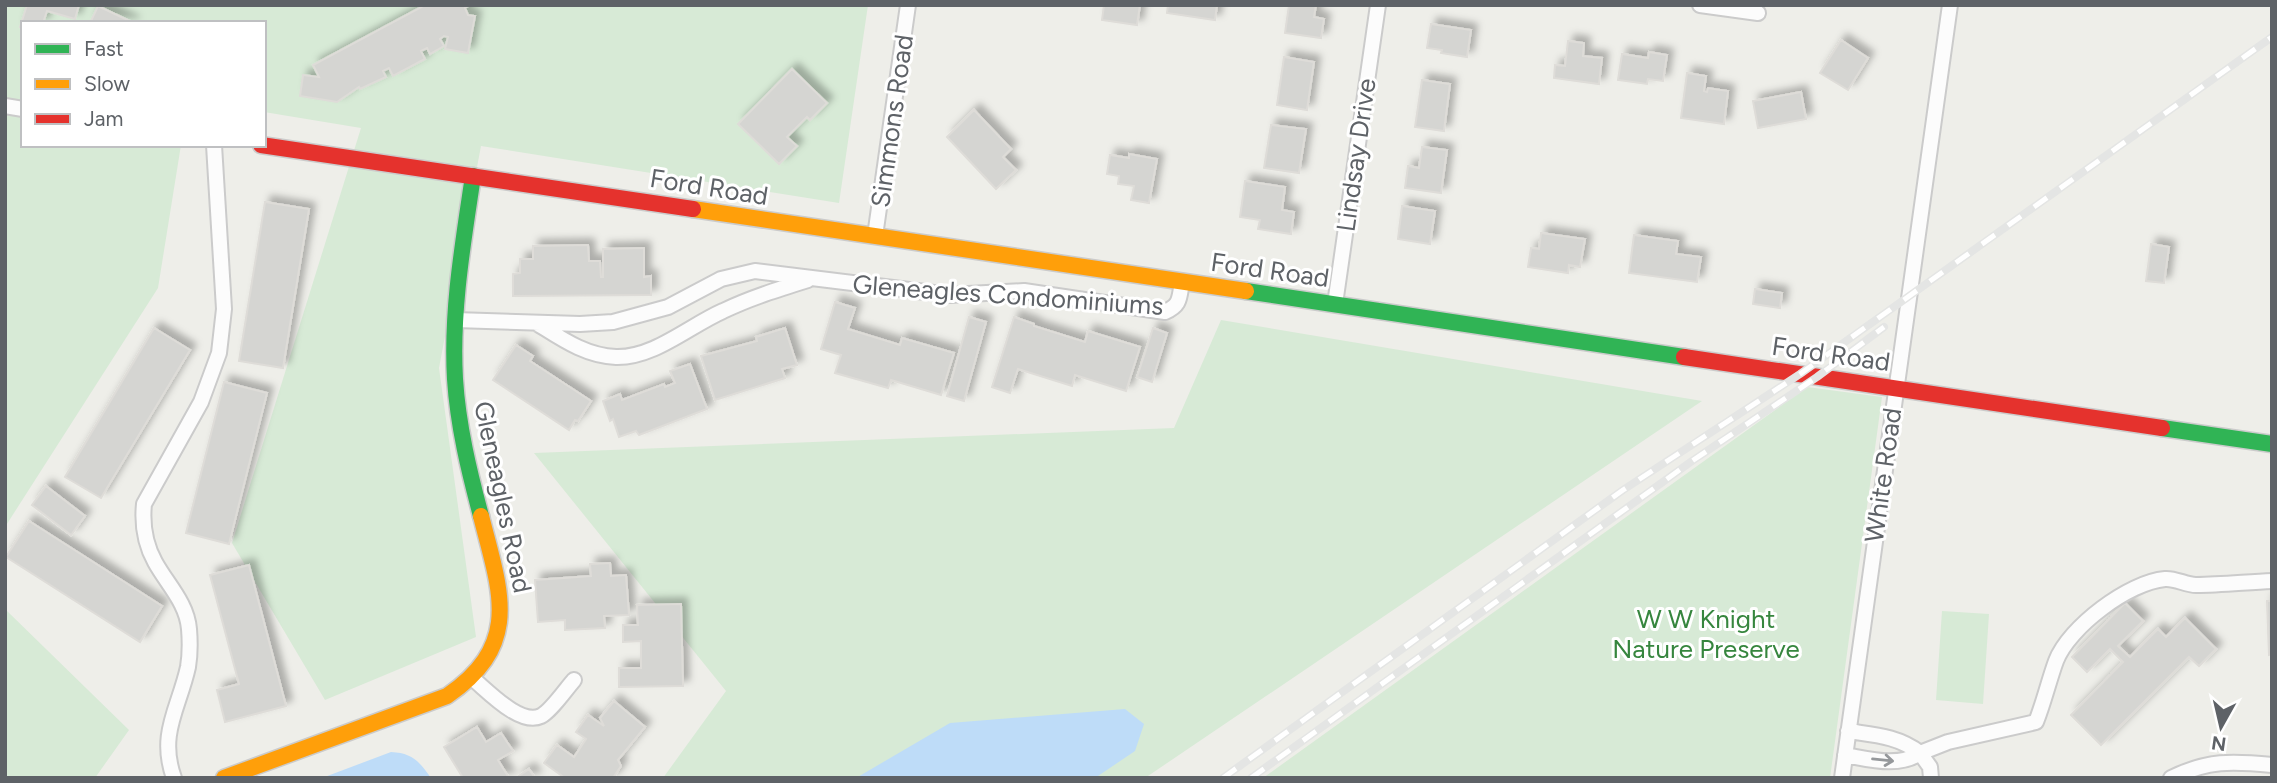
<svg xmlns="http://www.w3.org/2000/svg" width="2277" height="783" viewBox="0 0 2277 783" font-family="Figtree,sans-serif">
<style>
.green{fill:#d7ead6}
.water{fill:#bedcf8}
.building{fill:#d5d5d2;stroke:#dedcd8;stroke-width:2;filter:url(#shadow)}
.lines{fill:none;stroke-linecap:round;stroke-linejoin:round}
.street-casing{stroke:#cbcbcb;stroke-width:18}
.fast-casing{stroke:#cbcbcb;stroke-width:19}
.slow-casing{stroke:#cbcbcb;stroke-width:19}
.jam-casing{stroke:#cbcbcb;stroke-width:19}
.street{stroke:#fcfcfc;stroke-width:14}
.fast{stroke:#30b455;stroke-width:16}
.slow{stroke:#ff9f0a;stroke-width:16}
.jam{stroke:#e5322d;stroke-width:16}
.rail-casing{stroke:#e4e5e4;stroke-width:8}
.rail{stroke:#fff;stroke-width:5;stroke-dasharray:16;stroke-linecap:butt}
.oneway{stroke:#95989b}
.labels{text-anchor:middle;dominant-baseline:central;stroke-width:6;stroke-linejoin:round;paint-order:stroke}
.street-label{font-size:26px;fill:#5e6267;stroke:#fff}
.park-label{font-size:26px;fill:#36863e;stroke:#fff}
</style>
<defs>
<filter id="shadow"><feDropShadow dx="6" dy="-6" stdDeviation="3.5" flood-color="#0004"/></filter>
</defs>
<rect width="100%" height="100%" fill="#eeeee9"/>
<path class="green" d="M5,5H868L839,203L481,146L439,368L476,637L325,700L232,543L361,128L264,112V23H23V145H181L158,288L5,527Z
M1221,320L1702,401L1145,778H663L726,691L534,453L1174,428Z
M1807,387L1882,397L1830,778H1263Z
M5,609L129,730L95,778H5Z
M1942,611L1989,614L1983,704L1936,700Z"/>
<path class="water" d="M1125,709L1144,724L1135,751L1095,778H856L950,723Z
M391,752C412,753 419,761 431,778H322Z"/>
<path class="building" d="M27,5H79L75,19L47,11L43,23H23V28L20,27Z
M425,5H470L465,8L468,15L475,16L468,53L445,49L448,37L444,36L440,39L444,46L430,54L427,48L421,51L425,59L393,76L389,68L383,71L386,77L360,89L359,87L337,102L300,96L303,75L319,77L313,65Z
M1104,5H1140L1137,25L1102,20Z
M1168,5H1217L1215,20L1167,13Z
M1289,5H1316L1314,17L1324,19L1321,38L1285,33Z
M98,6L134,23H90Z
M1431,24L1471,30L1467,57L1441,53L1442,50L1427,48Z
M1841,40L1868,58L1848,90L1820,73Z
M1568,41L1584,43L1583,56L1602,58L1599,84L1554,78L1555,65L1565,66Z
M1649,52L1667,55L1663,81L1648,79L1647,84L1618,80L1622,54L1648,58Z
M1284,57L1314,62L1307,110L1277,105Z
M792,69L827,103L810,120L807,117L787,137L797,146L779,164L738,124Z
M1687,73L1706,76L1704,91L1707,92L1708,88L1728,91L1724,124L1681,118Z
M1422,80L1450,84L1444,131L1415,127Z
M1801,92L1806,119L1758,128L1753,101Z
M974,110L1011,149L1003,157L1016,170L996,189L947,137Z
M1271,125L1306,129L1299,173L1264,168Z
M1422,147L1447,150L1441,193L1405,188L1408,166L1419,168Z
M1129,154L1157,159L1149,203L1131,200L1134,186L1118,184L1119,176L1107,174L1110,155L1129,158Z
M1245,181L1285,187L1282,210L1294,212L1291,234L1258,229L1260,220L1240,217Z
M265,202L309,209L283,368L239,361Z
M1402,206L1435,211L1430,244L1398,239Z
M1541,233L1585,239L1580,267L1569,265L1568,273L1528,267L1531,248L1539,249Z
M1634,235L1678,241L1676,254L1701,257L1697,282L1629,273Z
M2151,244L2169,247L2164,283L2146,281Z
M588,245L589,261H600L601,277H603V249L644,248V277L651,276V295L513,296V274L520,273V259H533V246Z
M1755,289L1782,293L1780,308L1753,304Z
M835,302L855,308L848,329L900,345L902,338L954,353L941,395L891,380L888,388L835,373L841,355L821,349Z
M969,317L986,322L964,401L947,396Z
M1014,317L1034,324V326L1085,342L1088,331L1140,347L1126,391L1075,375L1072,386L1018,369L1010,393L992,387Z
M154,328L190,350L101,498L65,477Z
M785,328L797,365L782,369L785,378L715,400L701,356L757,341L756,337Z
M1153,328L1167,333L1152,382L1137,377Z
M516,345L533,356L530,361L591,401L578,421L575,420L569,430L493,380Z
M690,364L707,409L639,435L636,431L619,437L613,419L610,421L603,401L620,394L622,400L664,384L665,387L675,383L670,371Z
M224,382L267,393L229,544L186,533Z
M46,486L85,516L71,535L32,505Z
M29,521L162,606L140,642L6,557Z
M610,563L611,576L626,575L629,615L604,616L605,628L565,630V620L538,622L535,580L591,576L590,564Z
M249,565L286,706L225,722L217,690L239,684L210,575Z
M2267,601H2272V654L2269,655Z
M2125,603L2143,621L2118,646L2130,657L2158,629L2166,637L2185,618L2216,649L2199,666L2189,657L2101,745L2071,715L2123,662L2110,649L2087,672L2072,657Z
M681,604L683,686L619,687V668H641V641L623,642V625H638L637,605Z
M614,701L645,727L618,760L621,766L613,778H565L544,763L557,745L574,757L586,739L576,732L588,715L604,726L600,718Z
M477,727L486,742L501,733L513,751L498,760L509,778H463L444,747Z
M529,769L535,778H516Z"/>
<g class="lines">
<defs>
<path id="street" d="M1700,5L1758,13
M5,106L23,109
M875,236L908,5
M1335,304L1378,5
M455,320L580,324L613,322L668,307L721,279L755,271L950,295L1024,291L1165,312C1181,305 1179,298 1182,282
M538,324C562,339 586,356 616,357C654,358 689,326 723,311C750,298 779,289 808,280
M472,678C488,691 520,726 541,716C551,711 566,689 574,680
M1845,755C1869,759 1898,768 1920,753C1898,736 1874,735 1848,731
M174,778C158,734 179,708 188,667C190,655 190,641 189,629C187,603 167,584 155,562C145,544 142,524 144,504L201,402L219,353L224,309L214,145
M1842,778L1950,5
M1931,778L1930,767L1920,753L1948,742L2036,722C2044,702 2049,680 2056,661C2069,627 2129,582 2165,579C2175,578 2186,585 2196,585C2221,585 2247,582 2272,581
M2171,778C2208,760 2232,761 2272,765"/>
<path id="fast" d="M473,176C463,243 451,311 455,379C458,426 469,471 481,516
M1246,291L1684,357
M2162,428L2272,444"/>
<path id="slow" d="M693,209L1246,291
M224,778L447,696C523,644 500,591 481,516"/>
<path id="jam" d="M261,145L693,209
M1684,357L2162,428"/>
</defs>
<use href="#street" class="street-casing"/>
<use href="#fast" class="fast-casing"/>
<use href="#slow" class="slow-casing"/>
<use href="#jam" class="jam-casing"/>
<use href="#street" class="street"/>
<use href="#fast" class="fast"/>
<use href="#slow" class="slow"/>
<use href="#jam" class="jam"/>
<defs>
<path id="rail" d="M1223,778L1623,490L1800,374L2272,37
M1251,778L1692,461L1817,377L1884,327"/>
</defs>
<use href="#rail" class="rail-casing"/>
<use href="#rail" class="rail"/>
</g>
<defs><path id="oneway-shaft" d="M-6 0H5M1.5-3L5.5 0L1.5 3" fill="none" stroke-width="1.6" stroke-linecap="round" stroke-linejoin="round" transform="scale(1.75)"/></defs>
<use class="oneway" href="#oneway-shaft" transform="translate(1883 760) rotate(6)"/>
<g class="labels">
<g class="street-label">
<text transform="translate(892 121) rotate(-82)">Simmons Road</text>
<text transform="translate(1356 155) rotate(-82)">Lindsay Drive</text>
<text transform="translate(709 187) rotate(9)">Ford Road</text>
<text transform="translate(1270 270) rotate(8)">Ford Road</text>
<text transform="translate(1008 295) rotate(4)">Gleneagles Condominiums</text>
<text transform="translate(1831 354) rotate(8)">Ford Road</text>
<text transform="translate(1883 475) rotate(-82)">White Road</text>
<text transform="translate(503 497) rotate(78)">Gleneagles Road</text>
</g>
<g class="park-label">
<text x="1706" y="619">W W Knight<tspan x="1706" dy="30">Nature Preserve</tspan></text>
</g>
</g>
<rect width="2277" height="783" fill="none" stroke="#5e6267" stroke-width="14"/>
<rect x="21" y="21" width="245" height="126" fill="#ffffff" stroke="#bfc0c2" stroke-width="2"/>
<rect x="35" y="44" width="35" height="10" fill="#30b455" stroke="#bfc0c2" stroke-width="2"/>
<text x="84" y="56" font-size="21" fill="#5e6267">Fast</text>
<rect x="35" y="79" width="35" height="10" fill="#ff9f0a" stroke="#bfc0c2" stroke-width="2"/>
<text x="84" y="91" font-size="21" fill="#5e6267">Slow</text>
<rect x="35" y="114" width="35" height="10" fill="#e5322d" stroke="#bfc0c2" stroke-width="2"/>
<text x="84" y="126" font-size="21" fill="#5e6267">Jam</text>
<g transform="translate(2221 727) rotate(188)" stroke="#ffffff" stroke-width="5" paint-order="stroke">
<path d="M0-5L12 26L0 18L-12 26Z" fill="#5e6267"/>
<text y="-10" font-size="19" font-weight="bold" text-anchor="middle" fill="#5e6267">N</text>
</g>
</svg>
